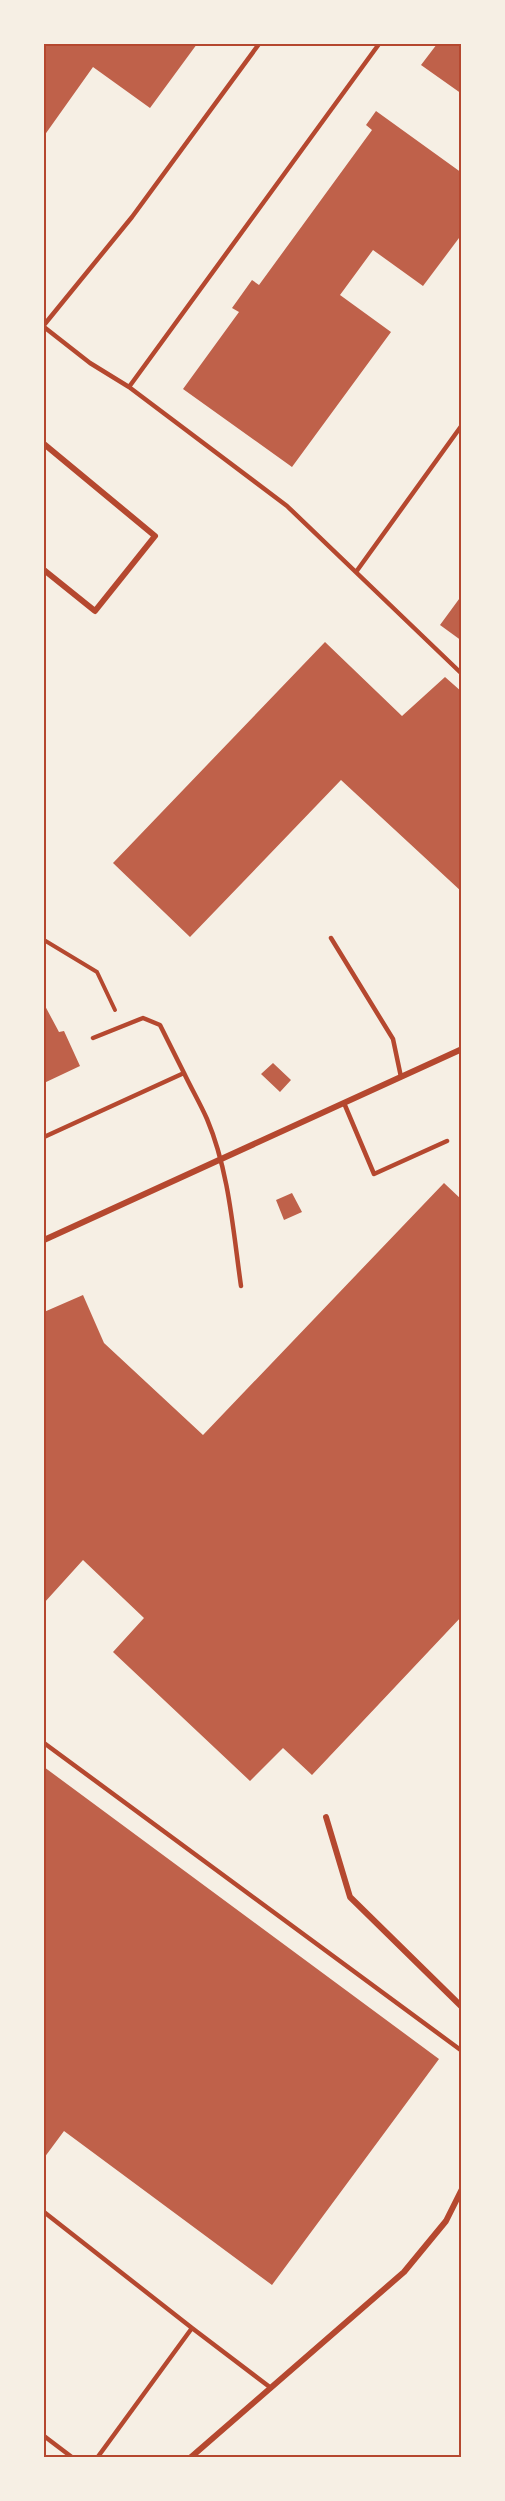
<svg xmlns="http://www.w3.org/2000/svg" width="505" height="2501" viewBox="0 0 505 2501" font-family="'Fira Sans Condensed',sans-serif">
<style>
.building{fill:#bf614a}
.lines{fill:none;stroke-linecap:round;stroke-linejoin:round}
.path{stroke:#b5482f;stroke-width:4}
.service{stroke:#b5482f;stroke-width:4.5}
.minor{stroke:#b5482f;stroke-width:6}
.neatline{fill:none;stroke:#b5482f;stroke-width:2}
</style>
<rect width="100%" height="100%" fill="#f6efe4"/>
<path class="building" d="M44,44H197L150,108L93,67L44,136Z
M437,44H462V94L421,65Z
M376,111L462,173V234L423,286L373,250L340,295L391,332L292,467L183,389L239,312L232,308L252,280L259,285L372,130L366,125Z
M462,595V641L440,625Z
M325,642L402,716L445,677L462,692V892L341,780L190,937L113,863Z
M44,1004L59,1032L64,1031L80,1066L44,1083Z
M273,1063L291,1080L280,1092L261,1074Z
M444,1183L462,1200V1616L312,1775L283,1748L250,1781L113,1652L144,1618L83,1560L44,1603V1312L83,1295L104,1343L203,1435Z
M292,1193L302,1212L284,1220L276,1200Z
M44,1767L439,2059L272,2285L64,2131L44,2158Z"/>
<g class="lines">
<path class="path" d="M44,940L97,972L115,1010"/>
<path class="service" d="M379,44L129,387L287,506L462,674
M44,325L132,217L259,44
M44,327L90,363L129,387
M356,572L462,425
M331,938L393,1039L401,1077
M93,1038L143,1018L160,1025L184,1073
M344,1103L374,1174L447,1141
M44,1137L184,1073C191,1088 200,1103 207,1119C229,1171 233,1230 241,1286
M44,1743L462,2051
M44,2212L192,2328L97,2458
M192,2328L271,2388
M44,2436L73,2458"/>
<path class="minor" d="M44,444L155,536L95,611L44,570
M44,1240L462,1049
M326,1817L350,1897L462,2007
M190,2458L404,2272L446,2221L462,2189"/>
</g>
<rect width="505" height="2501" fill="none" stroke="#f6efe4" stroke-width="90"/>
<rect x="45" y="45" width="415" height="2411" class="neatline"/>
</svg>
